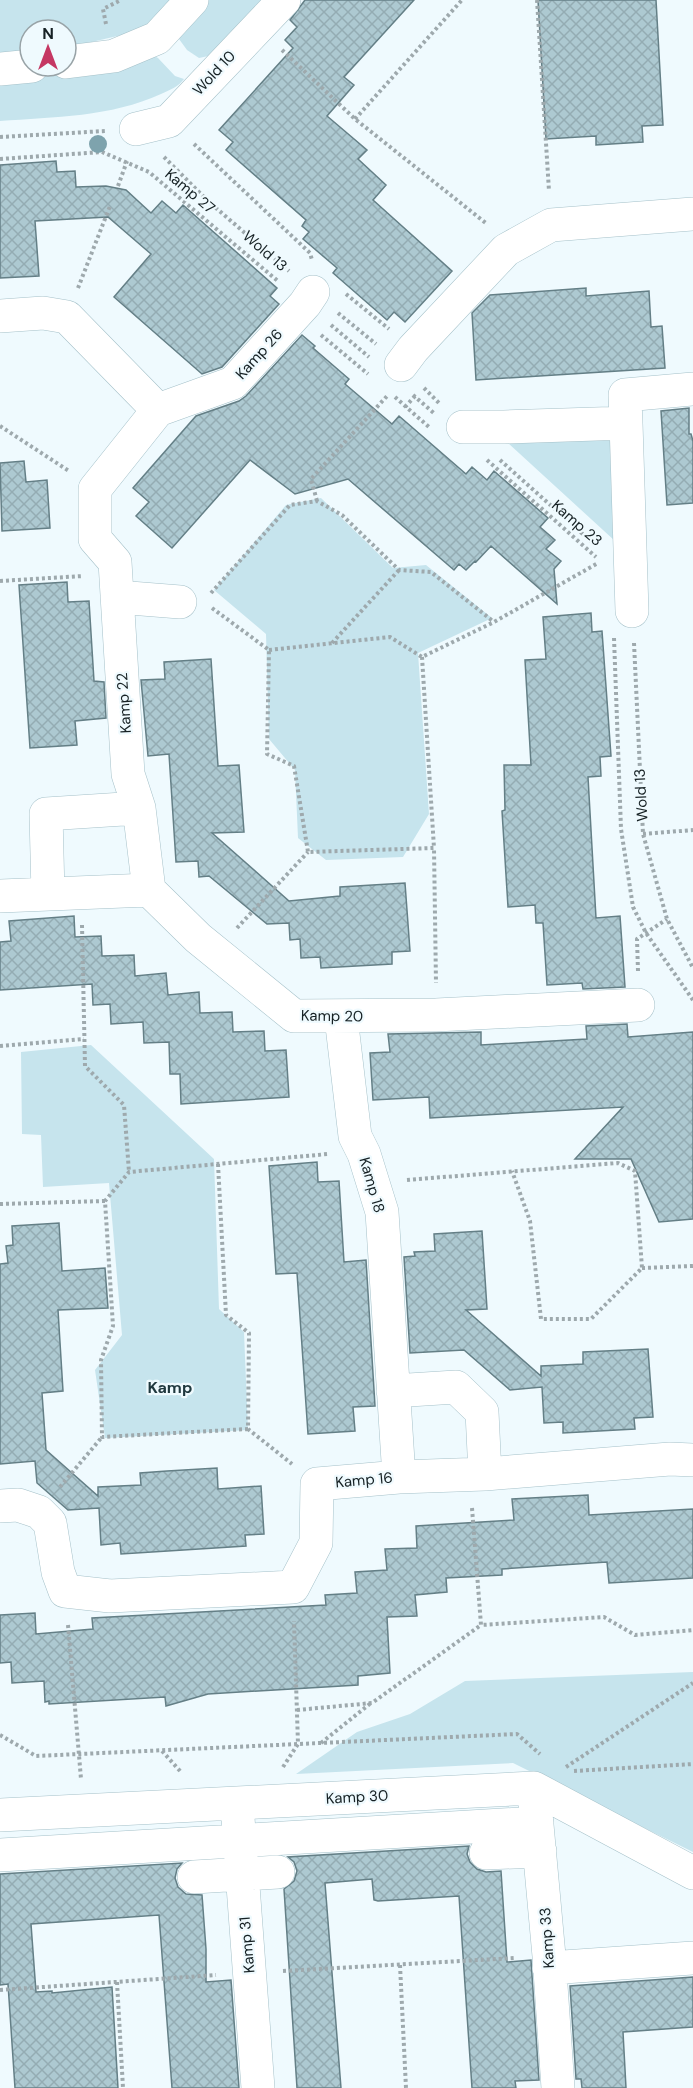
<svg xmlns="http://www.w3.org/2000/svg" width="693" height="2088" viewBox="0 0 693 2088" font-family="'DM Sans',sans-serif">
<style>
.green{fill:#c6e4ed}
.building{fill:url(#building-cross-hatch);stroke:#647f86;stroke-width:1.5}
.lines{fill:none;stroke-linecap:round;stroke-linejoin:round}
.street-casing{stroke:#a5c1c9;stroke-width:34}
.secondary-casing{stroke:#a5c1c9;stroke-width:34}
.path{stroke:#9ea9ad;stroke-width:4;stroke-dasharray:3 3;stroke-linecap:butt}
.street{stroke:#fff;stroke-width:33}
.secondary{stroke:#fff;stroke-width:33}
.tree{fill:#7ea3ad}
.labels{text-anchor:middle;dominant-baseline:central;stroke-width:4.5;stroke-linejoin:round;paint-order:stroke}
.street-label{font-size:15px;fill:#162124;stroke:#effafe}
.neighbourhood-label{font-size:16px;font-weight:bold;fill:#1f383e;stroke:#effafe}
</style>
<defs>
<pattern id="building-cross-hatch" width="8" height="8" patternUnits="userSpaceOnUse" patternTransform="scale(1.5)"><rect width="8" height="8" fill="#adc9d1"/><path d="M0 0l8 8M0 8l8-8" fill="none" stroke="#94acb3"/></pattern>
</defs>
<rect width="100%" height="100%" fill="#effafe"/>
<path class="green" d="M0,0H176L143,30L66,48V30H30V51L0,54Z
M202,0H264L213,55L199,58L187,50L179,39Z
M143,50L158,58L175,76L184,79C178,87 170,90 161,94C111,117 54,117 0,121V78L70,70Z
M613,437L615,541L507,442Z
M321,498L393,568L426,565L492,618L418,653L429,814L403,857L326,860L298,838L295,770L269,739L266,634L214,590L286,505Z
M91,1045L214,1159L219,1309L244,1332L248,1430L105,1438L95,1370L122,1335L109,1183L43,1187L41,1135L22,1134L21,1052Z
M693,1672V1852L513,1763L296,1774L357,1732L410,1714L465,1681Z"/>
<path class="building" d="M305,0H414L344,77L354,85L327,116L367,150L358,159L386,185L373,200L452,271L405,322L394,312L387,320L333,273L337,268L303,239L309,232L302,226L306,220L226,150L233,142L219,130L293,48L285,40L297,27L290,20Z
M538,0H656L663,125L642,126L643,142L596,145V136L546,139Z
M56,161L57,172L75,171L76,187L106,186L126,190L151,213L162,201L176,213L183,205L277,288L270,296L279,304L222,367L202,374L114,297L151,254L108,217L35,221L39,276L0,278V165Z
M586,288V296L649,291L651,327L662,326L665,368L476,380L472,313L490,295Z
M302,335L315,346L313,348L349,379L345,384L392,424L399,416L466,474L472,467L487,480L494,471L548,518L540,527L555,540L546,549L561,561L554,569L557,604L491,546L476,562L475,561L466,570L459,564L454,570L348,479L295,494L250,460L172,548L136,516L149,502L133,488L196,416L239,401L246,396Z
M689,408V434H691L693,441V503L667,505L661,411Z
M24,461L26,482L47,480L50,528L2,531L0,463Z
M67,582L68,602L89,601L94,681L104,682L106,718L75,721L77,745L30,748L19,585Z
M591,613L592,632L602,631L611,756L600,757L601,776L588,777L596,918L620,916L625,987L583,989L582,983L547,985L543,923H536L535,905L508,907L502,811L505,810L504,765H531L525,660L546,659L543,617Z
M211,659L218,766L239,765L244,832L212,833L289,901L340,896V887L405,883L410,951L392,952V964L321,968L320,957L301,958L300,939L290,940L289,923L267,924L209,876L199,877L198,861L176,862L169,754L148,756L141,680L165,679L164,662Z
M74,916L75,937L101,936L102,956L134,955L135,976L166,973L168,995L199,992L200,1013L232,1012L233,1032L264,1031L265,1051L286,1050L289,1097L181,1104L180,1074H170L169,1042L144,1043L143,1022L111,1024L110,1004L93,1005L92,984L0,990V942L11,941L9,921Z
M627,1024L628,1037L693,1032V1219L659,1222L631,1159H575L623,1107L430,1118L429,1097L373,1100L370,1053L390,1052L388,1034L481,1032V1045L587,1039L586,1026Z
M317,1162L318,1182L339,1181L344,1262L366,1260L375,1406L353,1407L355,1431L308,1434L297,1273L276,1274L269,1166Z
M59,1223L62,1271L105,1268L108,1308L58,1310L63,1391L42,1393L46,1450L98,1496V1487L141,1485L140,1473L167,1471L217,1468L218,1489L261,1486L264,1534L245,1535L246,1546L121,1554L120,1543L101,1545L99,1508L68,1510L37,1483L35,1461L0,1464V1264L8,1263L6,1246L13,1245L12,1226Z
M482,1231L487,1309L466,1310L541,1376V1366L583,1364V1352L648,1349L653,1417L634,1418L635,1429L563,1433V1422L544,1423L542,1387L510,1390L464,1350L410,1353L404,1257L415,1256L414,1252L435,1251L434,1234Z
M588,1495L589,1515L693,1509V1578L609,1583L607,1562L502,1569V1575L446,1578L447,1592L415,1595L417,1616L387,1617L390,1673L358,1676V1685L208,1694L166,1706L165,1697L49,1704V1701L45,1702L44,1681L12,1683L11,1662L0,1663V1615L35,1613L36,1634L93,1629L92,1618L326,1605L325,1595L357,1593L355,1572L387,1570L385,1549L417,1548L416,1526L514,1520L512,1499Z
M469,1846L467,1854L470,1862L477,1869L486,1872L501,1871L507,1962L531,1960L539,2080L515,2081L516,2088H472L459,1896L378,1901L374,1900L372,1879L325,1883L341,2088H297L284,1889L294,1881L297,1871L294,1862L288,1857Z
M182,1863L177,1869L175,1878L178,1887L186,1894L202,1895L206,1949V1982L231,1980L239,2088H172L159,1915L31,1924L36,1992L52,1991V1993L112,1987L118,2088H15L8,1984L0,1985V1874Z
M693,1977V2027L623,2032L626,2088H582L581,2079H576L570,1986Z"/>
<g class="lines">
<defs>
<path id="street" d="M136,129L169,121L284,0
M0,316L43,313L67,317L158,410
M401,365L413,349L506,250L551,225L693,214
M626,423L625,395L693,389
M463,427H504L626,423L632,611
M117,597L180,602
M149,890L139,808L128,774L115,562L95,539V489L158,410L233,383L305,304L313,292
M48,894L46,814L139,808
M0,896L149,890L198,938L294,1016L436,1015L638,1005
M341,1017L355,1136L364,1154L382,1212L399,1477
M393,1391L456,1387L482,1412L485,1474
M0,1506L18,1505L39,1512L50,1523L58,1572L65,1591L110,1596L293,1587L316,1543L317,1484L399,1477L485,1474L670,1459L693,1460
M535,1803L549,1956L558,2088
M0,1815L534,1788L693,1873
M238,1818L258,2088
M486,1853L540,1851
M0,1855L537,1823
M194,1877L278,1872
M549,1968L693,1958"/>
<path id="secondary" d="M66,62L114,56L157,38L192,0
M0,69L32,66"/>
</defs>
<use href="#street" class="street-casing"/>
<use href="#secondary" class="secondary-casing"/>
<path class="path" d="M537,0L549,191
M106,24L103,9L121,0
M282,50L355,119L487,224
M355,119L462,0
M0,137L105,131
M194,144L310,253L312,260
M164,157L209,202L289,271
M0,159L102,152L149,172L279,282
M118,186L127,161
M78,288L110,206
M346,294L389,329
M338,313L376,344
M331,325L369,357
M321,335L368,374
M424,388L440,404
M413,395L435,414
M395,397L430,428
M405,407L415,396
M0,426L69,471
M487,460L596,557
M500,460L595,545
M317,501L311,479L388,395
M0,581L83,576
M211,593L290,505L317,501L342,515L399,570L431,572L494,622
M212,608L269,650L267,754L294,766L308,852L434,848L436,983
M614,638L621,829L633,907L646,933L693,1000
M332,643L399,570
M634,643L643,834L667,919L693,968
M269,650L390,637L422,657L494,622L598,563
M422,657L434,848
M643,834L693,830
M82,925L85,1066L124,1105L129,1172
M237,928L308,852
M638,971L637,939L667,919
M0,1046L84,1039
M218,1164L226,1315L249,1333L248,1429L292,1464
M407,1180L618,1163L635,1171L642,1268L591,1319H541L530,1221L512,1171
M0,1204L105,1201
M642,1268L693,1266
M248,1429L102,1437L101,1360L113,1326L105,1201L129,1172L328,1154
M60,1487L102,1437
M472,1508L481,1625L604,1617L635,1635L693,1630
M68,1625L81,1779
M297,1710L372,1703L481,1625
M0,1735L36,1756L517,1734L540,1754
M321,1743L371,1703
M162,1751L181,1772
M283,1767L298,1744L294,1621
M566,1767L693,1683
M574,1771L693,1764
M400,1965L406,2088
M283,1971L515,1958
M117,1982L123,2088
M0,1990L216,1975"/>
<use href="#street" class="street"/>
<use href="#secondary" class="secondary"/>
</g>
<circle class="tree" cx="98" cy="144" r="9"/>
<g class="labels">
<g class="street-label">
<text transform="translate(214 73) rotate(-47)">Wold 10</text>
<text transform="translate(190 191) rotate(40)">Kamp 27</text>
<text transform="translate(265 251) rotate(41)">Wold 13</text>
<text transform="translate(259 354) rotate(-48)">Kamp 26</text>
<text transform="translate(577 523) rotate(41)">Kamp 23</text>
<text transform="translate(124 703) rotate(-94)">Kamp 22</text>
<text transform="translate(641 795) rotate(-93)">Wold 13</text>
<text transform="translate(332 1016) rotate(1)">Kamp 20</text>
<text transform="translate(372 1185) rotate(74)">Kamp 18</text>
<text transform="translate(364 1480) rotate(-5)">Kamp 16</text>
<text transform="translate(357 1797) rotate(-3)">Kamp 30</text>
<text transform="translate(547 1938) rotate(-94)">Kamp 33</text>
<text transform="translate(247 1945) rotate(-95)">Kamp 31</text>
</g>
<g class="neighbourhood-label">
<text x="170" y="1387">Kamp</text>
</g>
</g>
<g transform="translate(48 48)"><circle r="28" fill="#effafe" stroke="#98a3a7" stroke-width="1.5"/>
<path d="M0-4.5L10 22L0 15L-10 22Z" fill="#c53763"/>
<text y="-9" font-size="16" font-weight="bold" text-anchor="middle" fill="#162124">N</text>
</g>
</svg>
